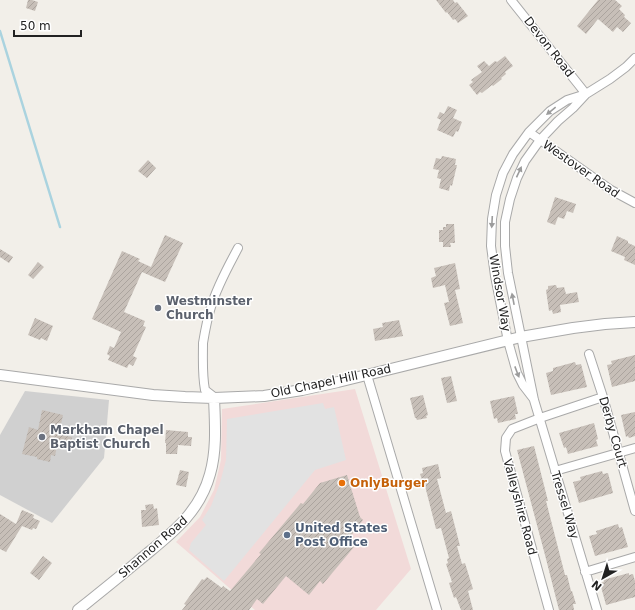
<svg xmlns="http://www.w3.org/2000/svg" width="635" height="610" viewBox="0 0 635 610" font-family="'DejaVu Sans',sans-serif">
<style>
.commercial{fill:#f2dad9}
.religious{fill:#d0d0d0}
.parking{fill:#e2e2e2}
.lines{fill:none;stroke-linecap:round;stroke-linejoin:round}
.stream{stroke:#aad3df;stroke-width:2.5}
.building{fill:url(#building-hatch)}
.minor-casing{stroke:#a9a9a9;stroke-width:10}
.tertiary-casing{stroke:#a9a9a9;stroke-width:12}
.minor{stroke:#fff;stroke-width:8}
.tertiary{stroke:#fff;stroke-width:10}
.oneway{fill:#9c9c9c}
.worship-dot{fill:#6b7280;stroke:#fff;stroke-width:1.5}
.food-dot{fill:#e8710a;stroke:#fff;stroke-width:1.5}
.service-dot{fill:#5c6f8a;stroke:#fff;stroke-width:1.5}
.labels{text-anchor:middle;dominant-baseline:central;stroke-width:3;stroke-linejoin:round;paint-order:stroke}
.street-label{font-size:12px;fill:#222;stroke:#fff}
.worship-label{font-size:12px;font-weight:bold;fill:#5b616d;stroke:#fff;text-anchor:start}
.food-label{font-size:12px;font-weight:bold;fill:#c56008;stroke:#fff;text-anchor:start}
.service-label{font-size:12px;font-weight:bold;fill:#4e5e75;stroke:#fff;text-anchor:start}
</style>
<defs>
<pattern id="building-hatch" width="6" height="6" patternUnits="userSpaceOnUse"><rect width="6" height="6" fill="#c7bfb8"/><path d="M-1 1l2-2M0 6l6-6M5 7l2-2" fill="none" stroke="#aba49e"/></pattern>
</defs>
<rect width="100%" height="100%" fill="#f2efe9"/>
<path class="commercial" d="M355,389L411,569L376,610H255L176,542L200,517L214,490L221,460L222,409Z"/>
<path class="religious" d="M25,391L109,400L104,458L52,523L0,495V435Z"/>
<path class="parking" d="M323,403L325,409L334,407L346,460L315,470L224,581L189,550L191,543L206,525L202,520L211,506L220,483L226,460L227,419Z"/>
<g class="lines">
<path class="stream" d="M0,31L60,227"/>
</g>
<path class="building" d="M28,0H32L38,2L35,11L26,8Z
M436,0H453L455,3L457,2L468,16L458,23L455,19L453,20L447,12L446,13Z
M598,0H615L622,6L619,9L625,15L624,17L631,23L623,32L617,27L613,32L598,19L586,34L577,26Z
M505,56L513,66L505,72L506,74L501,78L502,79L493,86L492,85L482,93L480,92L477,95L469,85L473,82L471,80L482,72L477,66L484,61L489,66L495,61L497,62Z
M448,106L457,110L453,118L462,122L458,132L456,131L453,137L437,130L441,120L437,118L440,112L444,114Z
M442,156L456,159L455,165H457L452,186L450,185L449,191L439,188L441,179L437,178L439,170L433,169L436,158L441,159Z
M148,160L156,168L147,178L138,171Z
M555,197L576,204L573,213L567,211L564,219L558,217L555,225L547,222Z
M446,224H454L455,243H450L451,247H443V242H439V230H443V227H446Z
M165,235L183,243L165,282L142,272L124,312L145,321L143,326L146,327L133,356L137,358L133,366L129,364L127,368L108,360L110,356L107,354L110,346L114,348L121,332L92,319L122,251L140,259L138,261L151,267Z
M617,236L628,241V243L635,246V265L624,260L625,257L611,251Z
M0,249L13,257L9,263L0,257Z
M38,262L44,267L33,279L28,275Z
M455,263L460,289L455,290L463,323L450,326L444,303L449,302L445,285L433,288L431,278L436,276L434,268Z
M556,285L557,288L564,287L566,294L577,292L579,302L560,305L561,312L553,314L552,310L549,311L546,290L548,289V286Z
M35,318L53,326L47,341L41,338L40,340L28,335Z
M399,320L403,336L375,341L373,329L383,327L382,323Z
M635,355V381L612,387L607,365L612,364L611,361Z
M575,362L576,365L581,364L587,387L551,395L546,373L553,371V368Z
M451,376L457,401L447,403L441,378Z
M423,395L428,415L426,416L427,418L417,420L416,418H415L410,398Z
M514,396L518,414H515L516,419L498,423L497,418L494,419L490,401Z
M42,410L63,415L60,429L61,430L60,435L72,437L69,449L57,446L55,456L51,455L50,462L37,459V457L22,454L29,427L38,430Z
M635,412V436L629,438L628,436L626,437L621,415Z
M594,423L598,439L596,440L598,446L568,454L566,447L564,448L559,433Z
M166,430L188,432V437H192L191,446L178,445L177,454H166V443H165Z
M534,446L548,501H546L565,575H567L571,591H572L576,604H573L574,610H559L545,555L517,450Z
M438,464L441,478L437,479L446,513L451,511L460,546H457L462,564L465,563L473,589L468,591L473,610H461L456,597L454,598L449,583L452,582L446,564L448,563L447,559L449,558L441,528L436,529L424,482L423,483L420,474L423,473L422,468Z
M180,470L189,472L186,487L176,485Z
M602,471L603,474L608,473L613,493L579,503L573,482L581,480L580,477Z
M347,475L360,517L363,520L347,541L354,547L323,584L320,581L309,595L286,576L263,604L257,599L249,610H182L186,605L184,604L202,579L204,580L207,577L222,588L223,586L230,591L261,554L259,553L301,503L303,504L320,483Z
M153,504L154,509L157,508L159,525L142,527L141,510H146L145,505Z
M22,510L34,515L33,518L40,521L36,529L33,528L32,530L22,526L6,552L0,549V514L16,524Z
M618,524L619,528L622,527L628,547L595,556L589,536L597,534L596,531Z
M43,556L52,563L39,580L30,573Z
M629,573V575L633,574L635,581V597L606,605L600,583L604,582L603,580Z"/>
<g class="lines">
<defs>
<path id="minor" d="M511,0L586,94
M586,94L573,108L558,121L540,140L525,161L517,178L510,199L505,222V246L508,273L534,400L597,610
M529,132L611,190L635,203
M589,354L603,397L635,511
M367,375L437,610
M214,398V397L205,390C202,374 203,359 203,343C205,331 207,319 211,307C217,286 228,267 238,248
M533,398L523,385L517,373L508,341L495,276L491,246L492,219L496,195L503,173L513,154L529,132L550,111L567,100L586,94L610,79L626,67L635,58
M555,471L635,448
M585,572L635,557
M549,610L505,451L506,438L512,429L540,418L603,397"/>
<path id="tertiary" d="M0,375L153,395L185,397L214,398L264,396L302,390L338,382L521,337L573,328L605,324L635,322
M78,610C98,594 118,578 137,562C168,536 199,515 210,474C217,450 215,423 214,398"/>
</defs>
<use href="#minor" class="minor-casing"/>
<use href="#tertiary" class="tertiary-casing"/>
<use href="#minor" class="minor"/>
<use href="#tertiary" class="tertiary"/>
</g>
<defs><path id="oneway-solid" d="M-6-.8H1V-3.2L6.5 0L1 3.2V.8H-6Z"/></defs>
<g class="oneway">
<use href="#oneway-solid" transform="translate(551 111) rotate(141)"/>
<use href="#oneway-solid" transform="translate(519 172) rotate(-65)"/>
<use href="#oneway-solid" transform="translate(492 222) rotate(93)"/>
<use href="#oneway-solid" transform="translate(513 299) rotate(-101)"/>
<use href="#oneway-solid" transform="translate(517 372) rotate(69)"/>
</g>
<g class="worship-dot">
<circle cx="158" cy="308" r="4"/>
<circle cx="42" cy="437" r="4"/>
</g>
<circle class="food-dot" cx="342" cy="483" r="4"/>
<circle class="service-dot" cx="287" cy="535" r="4"/>
<g class="labels">
<g class="street-label">
<text transform="translate(549 47) rotate(52)">Devon Road</text>
<text transform="translate(581 169) rotate(35)">Westover Road</text>
<text transform="translate(500 293) rotate(80)">Windsor Way</text>
<text transform="translate(331 381) rotate(-12)">Old Chapel Hill Road</text>
<text transform="translate(613 432) rotate(74)">Derby Court</text>
<text transform="translate(565 505) rotate(73)">Tressel Way</text>
<text transform="translate(520 507) rotate(75)">Valleyshire Road</text>
<text transform="translate(153 547) rotate(-41)">Shannon Road</text>
</g>
<g class="worship-label">
<text x="166" y="301">Westminster<tspan x="166" dy="14">Church</tspan></text>
<text x="50" y="430">Markham Chapel<tspan x="50" dy="14">Baptist Church</tspan></text>
</g>
<g class="food-label">
<text x="350" y="483">OnlyBurger</text>
</g>
<g class="service-label">
<text x="295" y="528">United States<tspan x="295" dy="14">Post Office</tspan></text>
</g>
</g>
<g transform="translate(603 578) rotate(219)" stroke="#ffffff" stroke-width="3" paint-order="stroke">
<path d="M0-3L7 15L0 10L-7 15Z" fill="#222222"/>
<text y="-6" font-size="11" font-weight="bold" text-anchor="middle" fill="#222222">N</text>
</g>
<path d="M14 30v6h67v-6" fill="none" stroke="#222222" stroke-width="2"/>
<text x="20" y="30" font-size="12" fill="#222222" stroke="#ffffff" stroke-width="3" paint-order="stroke">50 m</text>
</svg>
